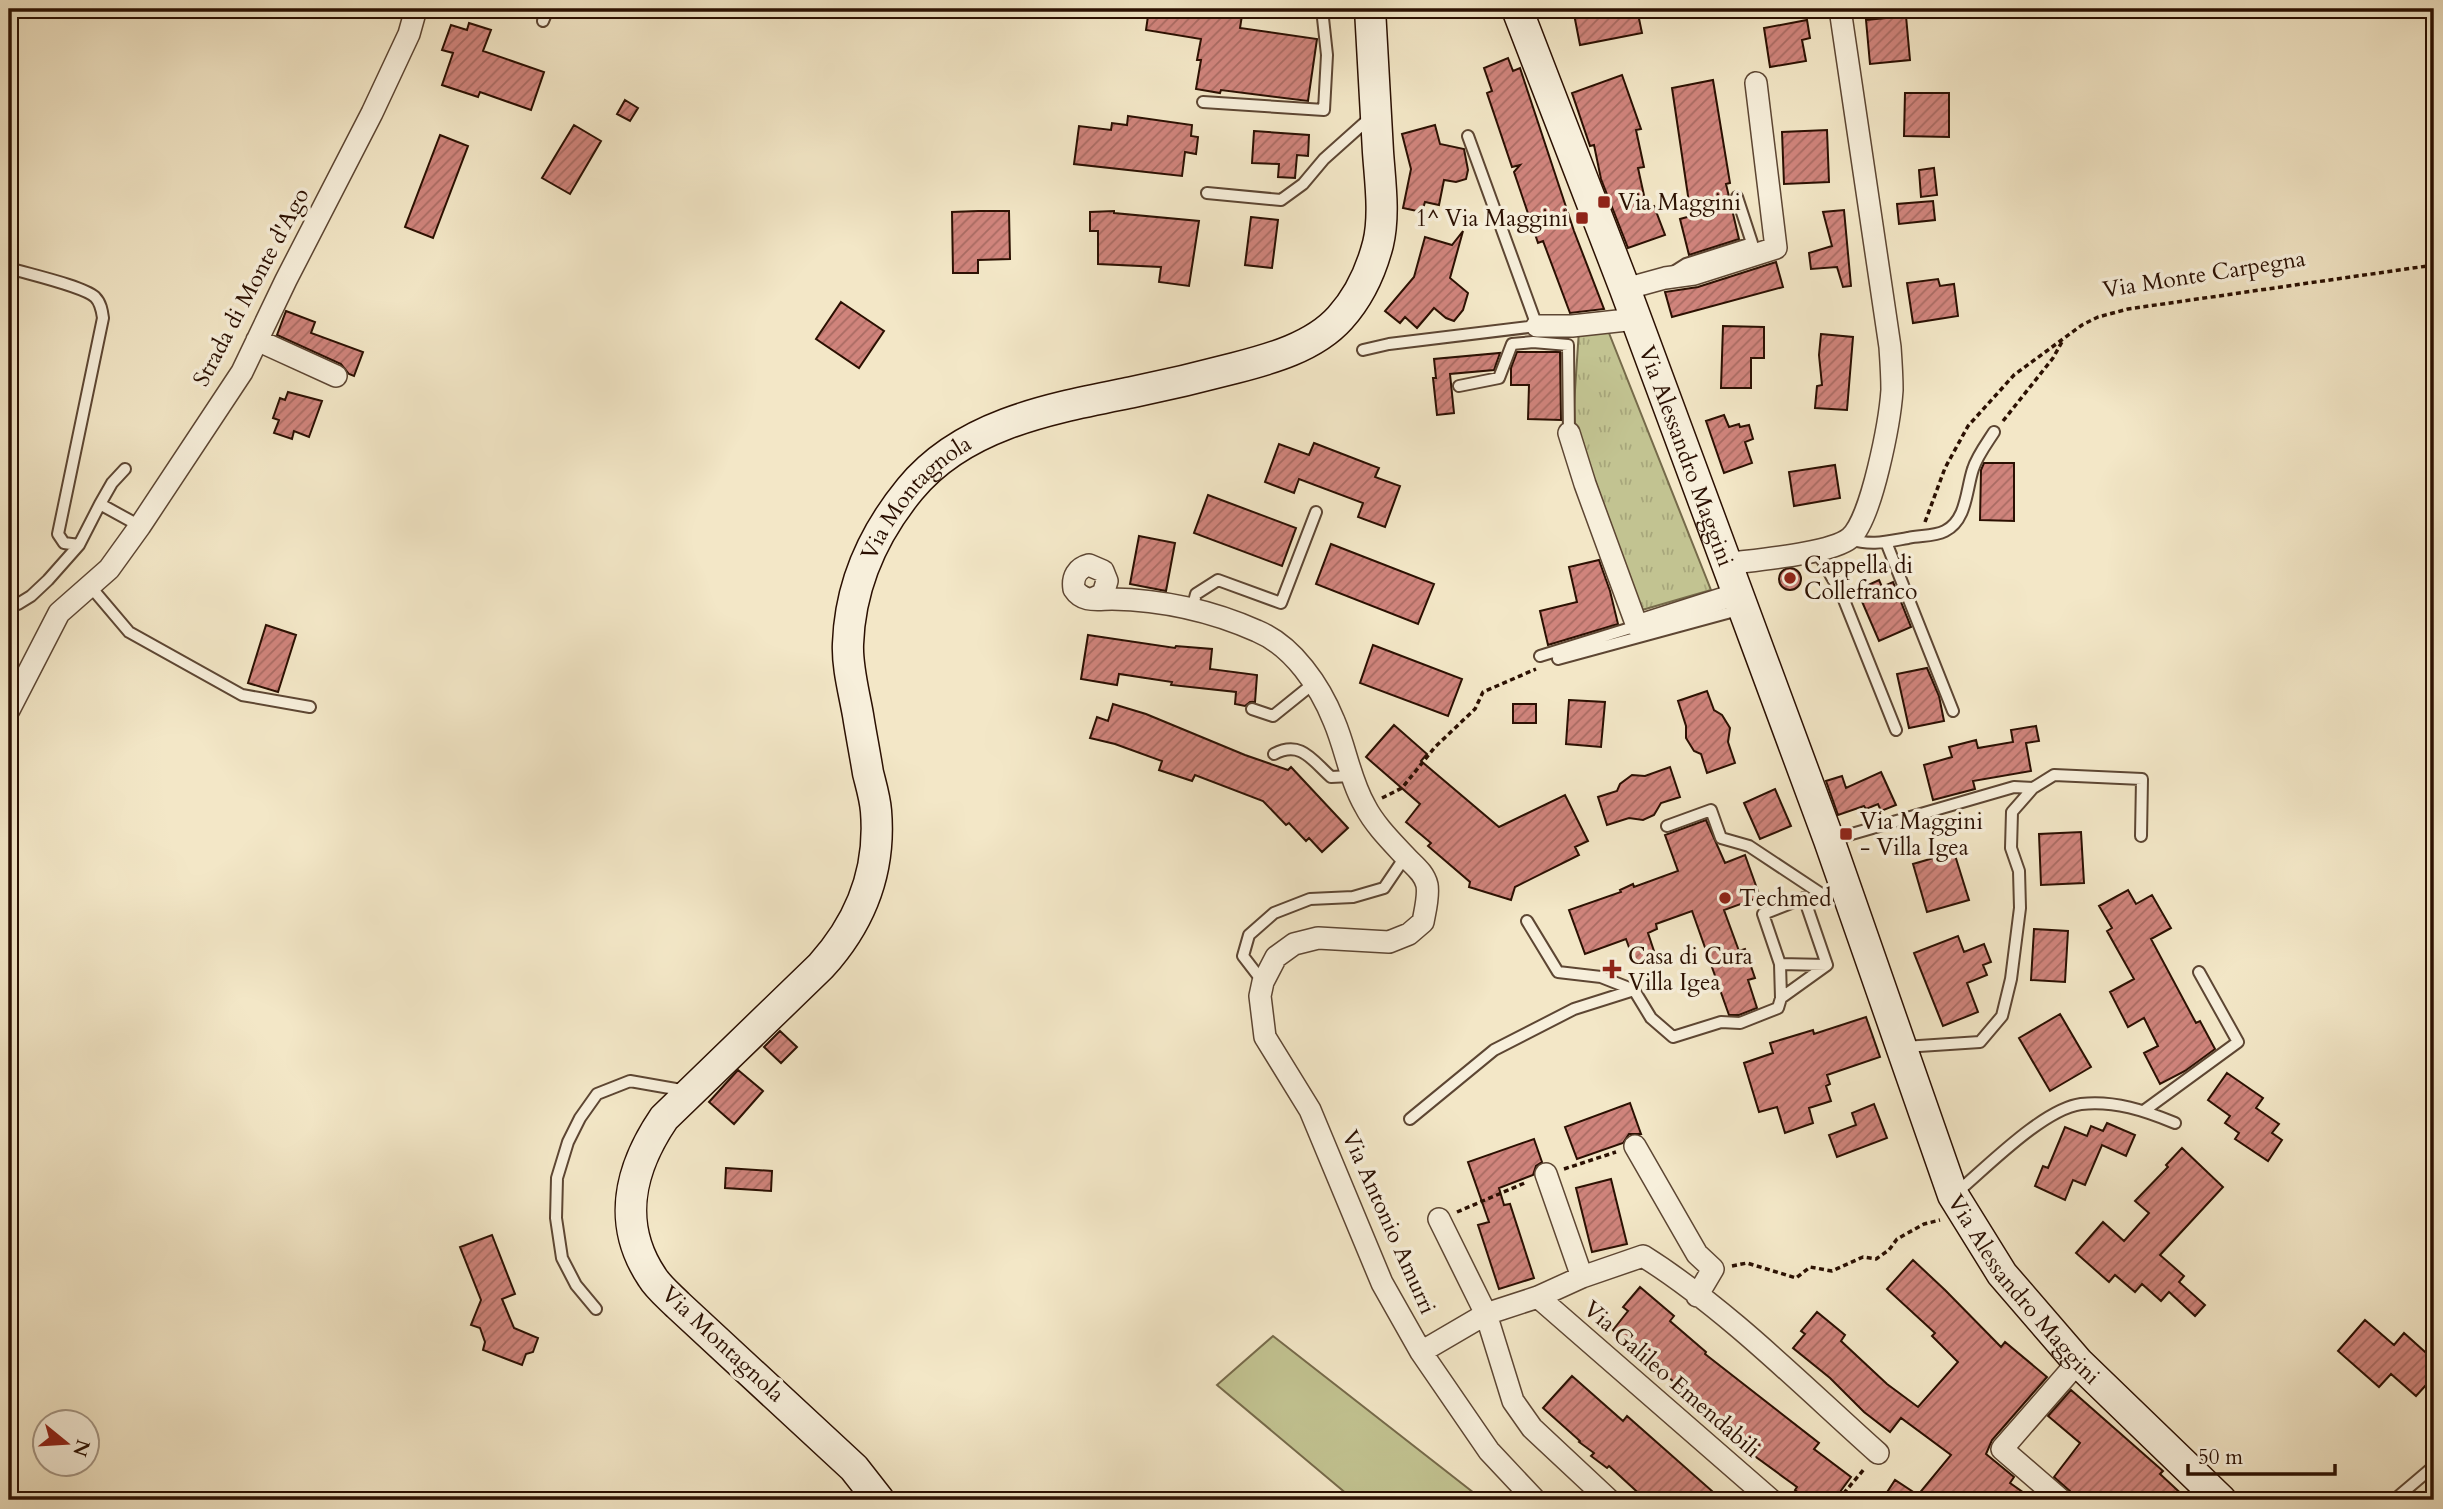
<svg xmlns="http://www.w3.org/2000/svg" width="2443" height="1509" viewBox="0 0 2443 1509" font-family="Cardo,serif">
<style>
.grass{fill:#c2c391;stroke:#766a4a;stroke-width:2}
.park{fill:url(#park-tufts);stroke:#766a4a;stroke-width:2}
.building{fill:url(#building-hatch);stroke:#2b1002;stroke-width:2}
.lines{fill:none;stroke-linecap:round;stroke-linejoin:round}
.service-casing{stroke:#5d4633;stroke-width:14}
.minor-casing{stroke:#5d4633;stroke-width:24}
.secondary-casing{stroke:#2b1002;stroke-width:33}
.path{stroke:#2b1002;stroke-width:3.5;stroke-dasharray:5 3.5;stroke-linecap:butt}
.service{stroke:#f7efdb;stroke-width:10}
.minor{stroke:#f7efdb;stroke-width:21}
.secondary{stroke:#f7efdb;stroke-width:30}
.poi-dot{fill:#8f2418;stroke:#f7efdb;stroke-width:2.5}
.labels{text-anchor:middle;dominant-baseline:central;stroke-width:7;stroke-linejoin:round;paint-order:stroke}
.poi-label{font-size:23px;fill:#2b1002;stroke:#f7efdb;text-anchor:start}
.street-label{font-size:23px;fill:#2b1002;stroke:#f7efdb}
</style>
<defs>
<pattern id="park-tufts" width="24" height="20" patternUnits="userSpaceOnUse" patternTransform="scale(1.75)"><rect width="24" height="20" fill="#c2c391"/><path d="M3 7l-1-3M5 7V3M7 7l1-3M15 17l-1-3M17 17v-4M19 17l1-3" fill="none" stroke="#a7a67b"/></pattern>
<pattern id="building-hatch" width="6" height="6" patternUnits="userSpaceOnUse" patternTransform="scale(1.75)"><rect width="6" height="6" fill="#d0847c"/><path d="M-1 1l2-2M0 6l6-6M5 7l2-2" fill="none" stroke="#a96b63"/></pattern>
</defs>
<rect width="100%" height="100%" fill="#f3e7c7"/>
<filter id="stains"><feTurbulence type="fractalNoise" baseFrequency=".00286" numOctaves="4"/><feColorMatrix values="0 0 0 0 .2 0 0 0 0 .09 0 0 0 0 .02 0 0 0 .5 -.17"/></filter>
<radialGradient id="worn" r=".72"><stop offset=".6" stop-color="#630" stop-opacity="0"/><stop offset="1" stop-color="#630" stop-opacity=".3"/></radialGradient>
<path class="grass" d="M1273,1336L1483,1500H1354L1217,1385Z"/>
<path class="park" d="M1607,328L1711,590L1642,610L1573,420L1579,330Z"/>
<path class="building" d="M1149,9H1243L1240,28L1317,39L1308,101L1221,90L1220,93L1196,89L1201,60H1197L1201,39L1146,30Z
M1573,9H1637L1642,33L1580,45Z
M1906,16L1910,60L1870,64L1866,20Z
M1807,20L1810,38L1802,40L1806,61L1770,67L1764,28Z
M469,23L491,30L483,51L544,72L531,110L480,92L478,97L442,85L453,53L442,50L451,25L467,30Z
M1508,58L1513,71L1520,68L1574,231L1604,309L1570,313L1543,241L1538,243L1514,172L1520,165L1512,167L1487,93L1492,91L1484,68Z
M1622,75L1641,129L1636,130L1644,167L1638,168L1647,209L1654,206L1665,235L1628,248L1601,179L1594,145L1590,146L1572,93Z
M1713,80L1730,183L1726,184L1739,239L1689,255L1680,219L1691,216L1672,88Z
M1905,93H1949V137L1904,136Z
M625,100L638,108L630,121L617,114Z
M1128,116L1192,125L1191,136L1198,137L1196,154L1185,152L1182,176L1074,164L1079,126L1111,130L1112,123L1127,125Z
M574,125L601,141L570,194L542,178Z
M1435,125L1440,144L1464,149L1468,170L1466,179L1456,182L1444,180L1439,205L1425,202L1422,212L1403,208L1411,169L1402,134Z
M1827,130L1829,182L1784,184L1782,132Z
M1254,131L1309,135L1308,156L1297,155L1295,178L1278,177L1279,164L1252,163Z
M440,135L468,146L433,238L405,227Z
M1934,168L1937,195L1921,197L1919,170Z
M1933,201L1935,220L1899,224L1897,204Z
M1844,210L1851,286L1843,287L1837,267L1811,269L1809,253L1832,246L1823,212Z
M978,211H1009L1010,259L978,260V273H953L952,212Z
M1114,211V213L1199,221L1189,286L1159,282L1161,267L1098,264V231H1090V212Z
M1251,217L1278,220L1272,268L1245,265Z
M1463,231L1450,278L1468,293L1463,310L1454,321L1446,318L1434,308L1417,328L1405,317L1400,323L1385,311L1414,277L1425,237L1452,245Z
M1776,262L1783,287L1672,317L1665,292L1698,287Z
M1938,279L1940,286L1954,284L1958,316L1913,323L1907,283Z
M841,302L884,331L859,368L816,339Z
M286,311L315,322L311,333L363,352L354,376L349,374L341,364L277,335Z
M1723,326L1764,327V358H1751V388H1721Z
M1821,334L1853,337L1847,410L1815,408L1817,386L1822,385L1819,355Z
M1517,352H1560L1561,420L1528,419L1529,385H1511V368Z
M1500,353L1494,370L1450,374L1454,413L1437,415L1433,378H1436L1434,359Z
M288,392L322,401L309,437L294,431L292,439L274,433L279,420L273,418L280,398L285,400Z
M1724,415L1729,427L1739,424L1740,427L1749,425L1753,439L1745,442L1752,463L1724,473L1706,421Z
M1314,443L1379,468L1375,477L1400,486L1385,527L1358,517L1363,503L1299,479L1294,493L1265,482L1279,444L1309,455Z
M1984,463H2014V521L1980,520L1981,470Z
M1835,465L1840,498L1794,506L1789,472Z
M1208,495L1296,528L1282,566L1194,533Z
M1139,536L1175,543L1166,591L1130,584Z
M1331,544L1434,584L1418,624L1316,584Z
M1599,560L1610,591L1618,624L1548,645L1540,611L1577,602L1569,567Z
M1779 579a11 11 0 1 1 22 0a11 11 0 1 1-22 0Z
M1879,580L1882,587L1893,582L1911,627L1879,641L1857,590Z
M266,625L296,635L278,692L248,683Z
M1088,635L1175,648L1176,646L1212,649L1210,669L1257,675L1255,702H1250L1245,706L1235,704L1236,692L1171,685L1172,682L1119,674L1117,685L1081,679Z
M1373,645L1462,679L1448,716L1360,683Z
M1927,668L1939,696L1944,721L1909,728L1897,674Z
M1707,691L1714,710L1722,715L1730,728L1728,742L1735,763L1707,773L1701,754L1694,751L1686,738V726L1678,701Z
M1569,700L1605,702L1601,747L1566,744Z
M1113,704L1146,714L1245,755L1288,770L1291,767L1348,828L1322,852L1309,838L1306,841L1289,823L1286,825L1263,801L1195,775L1192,781L1159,770L1162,761L1115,744L1090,738L1097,717L1108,721Z
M1513,704H1536V723H1513Z
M1394,725L1427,754L1421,761L1499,827L1565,795L1588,841L1575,847L1579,855L1515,887L1511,900L1469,887L1470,882L1428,846L1431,843L1406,822L1420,804L1366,757Z
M2036,726L2039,741L2026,743L2031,771L1973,781L1975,789L1933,800L1924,765L1952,757L1949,747L1976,740L1978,748L2013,742L2011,730Z
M1670,767L1680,797L1661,803L1654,815L1643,820L1629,818L1607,825L1598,797L1617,791L1620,784L1632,775L1645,776Z
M1881,772L1896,805L1881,811L1878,804L1866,809L1864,806L1838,815L1826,781L1842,776L1846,788Z
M1775,789L1791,826L1760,839L1744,803Z
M1706,820L1725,863L1745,855L1760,897L1724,910L1739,951L1745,949L1755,978L1748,980L1757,1008L1739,1015H1729L1692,911L1656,924L1657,929L1648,933L1656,957L1635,964L1626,939L1585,954L1569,910L1621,892L1620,890L1633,884L1634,887L1678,871L1665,835Z
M2081,832L2084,883L2041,885L2039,834Z
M1954,852L1969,900L1927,912L1913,864Z
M2128,890L2136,904L2152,895L2171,928L2151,939L2196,1023L2200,1021L2215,1049L2185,1071L2160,1084L2144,1053L2158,1046L2144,1018L2128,1027L2110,992L2134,979L2107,931L2112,928L2099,906Z
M2034,929L2068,931L2065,982L2031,980Z
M1958,936L1964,952L1984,944L1991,962L1983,965L1987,975L1967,983L1978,1012L1943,1026L1914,953Z
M2060,1014L2091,1067L2050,1091L2019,1038Z
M1866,1017L1880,1057L1827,1075L1830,1084L1826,1086L1831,1101L1809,1108L1813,1123L1785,1133L1777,1107L1759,1112L1744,1063L1773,1053L1770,1043L1813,1030L1814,1034Z
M780,1031L797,1047L781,1063L764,1047Z
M738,1070L763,1091L734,1124L709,1102Z
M2227,1073L2263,1098L2256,1108L2279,1124L2272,1133L2282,1140L2268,1161L2235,1139L2239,1133L2225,1123L2230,1116L2208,1100Z
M1630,1103L1641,1134H1629L1623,1143L1577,1159L1565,1127Z
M1874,1104L1887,1138L1837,1157L1829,1135L1856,1125L1852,1113Z
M2107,1123L2135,1135L2126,1156L2102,1145L2085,1185L2073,1180L2065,1200L2035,1186L2043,1166L2048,1168L2065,1127L2087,1136L2091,1126L2103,1131Z
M1534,1139L1542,1162L1536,1166L1533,1175L1499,1188L1504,1205L1510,1204L1534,1278L1499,1289L1478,1225L1489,1222L1468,1162Z
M2182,1148L2223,1187L2160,1255L2184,1276L2179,1282L2205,1305L2195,1316L2169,1292L2161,1301L2142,1284L2135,1292L2115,1275L2109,1282L2076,1253L2103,1222L2124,1241L2149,1213L2135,1201L2168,1167L2166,1165Z
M726,1168L772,1171L771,1191L725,1188Z
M1611,1179L1627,1244L1592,1252L1576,1188Z
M492,1235L515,1294L502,1299L514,1328L538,1338L533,1352L526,1354L522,1365L483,1350L485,1342L480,1328L471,1325L481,1300L460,1247Z
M1913,1260L1945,1290L2001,1347L2005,1342L2047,1377L1992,1440L1986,1454L2014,1477L2010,1483L2034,1500H1882L1895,1480L1918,1495L1951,1455L1901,1418L1890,1432L1864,1412L1830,1378L1793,1348L1805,1334L1801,1331L1817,1312L1845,1335L1841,1341L1887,1384L1918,1407L1958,1362L1932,1336L1935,1333L1887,1289Z
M1640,1287L1674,1316L1670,1321L1706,1352L1705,1354L1819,1443L1814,1449L1851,1477L1834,1500H1807L1795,1490L1797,1487L1738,1444L1740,1441L1716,1420L1685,1398L1688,1394L1613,1330L1628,1311L1623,1307Z
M2365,1320L2394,1345L2404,1333L2434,1360V1393L2426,1385L2416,1396L2391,1374L2379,1387L2338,1351Z
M1572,1376L1623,1421L1627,1416L1712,1491L1704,1500H1646L1609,1466L1607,1468L1591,1456L1594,1453L1579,1442L1580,1441L1543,1408Z
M2071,1390L2163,1471L2160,1474L2188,1500H2074L2070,1491L2054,1477L2080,1443L2048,1416Z"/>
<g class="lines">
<defs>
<path id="service" d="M543,21L548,9
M1203,102L1324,110L1327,55L1322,9
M1207,193L1281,200L1303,184L1324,159L1371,117
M9,268C28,274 83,286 95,297C101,303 102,311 103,318L58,534L64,543L79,545
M1675,271L1686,264L1752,243L1737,197
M1363,350L1389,344L1537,326L1468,136
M1459,386L1499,378L1512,344L1533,342L1568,345L1569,433
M100,504L112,483L125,469
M1849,539C1872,546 1885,542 1908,538C1920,535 1933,537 1945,531C1967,520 1966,490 1973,469C1977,456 1987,443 1994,432
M1886,542L1953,711
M1817,551L1842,595L1896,730
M90,586L129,632L242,695L310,707
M9,603L18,604L31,596L48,580L79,545L100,504L140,526
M1192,609L1196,594L1218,580L1281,603L1316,512
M1540,656L1637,626
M1558,659L1742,609
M1252,709L1273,716L1314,683
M1274,754C1301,740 1312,760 1331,777L1351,776
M1667,826L1711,810L1721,838L1749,846L1820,893
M1831,840L2014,787L2033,788
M1804,898L1827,965L1781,998L1780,964L1763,914Z
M1527,921L1558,972L1601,977L1634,990L1651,1018L1673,1037L1721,1022L1740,1023L1778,1008L1781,998
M1780,964L1827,965
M1263,982L1243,956L1249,935L1274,913L1310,899L1353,897L1384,888L1405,857
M1904,1047L1980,1042L2002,1016L2011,979L2020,908L2019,871L2011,848L2012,812L2033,788L2054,775L2142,779L2141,836
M2145,1110L2238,1042L2199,972
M1410,1119L1494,1050L1574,1009L1634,990
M1955,1194C1986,1168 2043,1109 2081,1104C2114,1100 2146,1111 2175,1123
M596,1309L576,1285L562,1258L556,1218L557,1178L568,1142L580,1118L597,1094L630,1081L687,1091
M2394,1500L2434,1466"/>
<path id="minor" d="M1625,289L1665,278L1694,274L1776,248L1756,83
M1537,326H1572L1636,319
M257,340L336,376
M1569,433L1585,484L1637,626L1737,594
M1725,564C1753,560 1831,554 1850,538C1872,519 1890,420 1892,390C1892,376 1891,361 1890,347L1840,9
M1092,599L1103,594L1107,581L1103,571L1089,565C1077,568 1072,577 1074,589C1083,603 1098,599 1112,599C1161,600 1212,611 1257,631C1293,646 1320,686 1334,721C1346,749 1350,780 1365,806C1374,824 1391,841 1405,856C1413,865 1424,872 1427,885C1429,896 1425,911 1423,922L1409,934L1389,942L1318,938L1294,944L1276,957L1263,982L1260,996L1265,1037L1310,1110L1382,1283L1421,1352L1489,1451L1535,1500
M9,710L59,613L109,569L140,526L242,372L286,280L372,113L409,34L416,9
M1635,1146L1697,1254L1713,1269L1697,1296
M1546,1174L1582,1277
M1439,1219L1486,1314L1513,1401L1532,1428L1609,1500
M1538,1297L1771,1500
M1421,1352L1486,1314L1538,1297L1582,1277L1643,1256C1726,1308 1805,1388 1878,1453
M2061,1500L2002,1449L2078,1362"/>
<g id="secondary">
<path id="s1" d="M1517,9L1625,289L1829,840L1953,1195L2002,1274L2078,1362L2221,1500"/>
<path id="s2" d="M879,1500L854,1468L678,1305C669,1296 658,1287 652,1277C616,1223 630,1168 664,1118L821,966C860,923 881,871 876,811C875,798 871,785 868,773C865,754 861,734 858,715C854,692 847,667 848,644C850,586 873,534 910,489C964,423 1054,408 1133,392C1167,385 1201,377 1235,368C1270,359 1314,347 1340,318C1359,297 1371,271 1378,244C1385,215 1380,181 1378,152C1375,104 1373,57 1370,9"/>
</g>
</defs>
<use href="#service" class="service-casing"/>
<use href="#minor" class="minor-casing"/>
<use href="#secondary" class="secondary-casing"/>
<path class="path" d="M2003,421L2053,358L2063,340
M1925,522L1945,468L1968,426L2014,375L2082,325L2098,317L2128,309L2434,265
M1382,798L1402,788L1435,747L1475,709L1483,692L1536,669
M1564,1169L1616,1152
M1457,1212L1527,1182
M1732,1266L1747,1263L1796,1278L1810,1267L1832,1271L1863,1257L1876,1259L1889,1250L1897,1239L1924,1224L1940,1220
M1838,1500L1865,1468"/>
<use href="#service" class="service"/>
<use href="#minor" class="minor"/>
<use href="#secondary" class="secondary"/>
</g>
<g class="poi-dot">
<rect x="1597" y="195" width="14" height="14" rx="3.5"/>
<rect x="1575" y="211" width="14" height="14" rx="3.5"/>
<circle cx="1790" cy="578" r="7"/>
<rect x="1839" y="827" width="14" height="14" rx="3.5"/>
<circle cx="1725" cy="898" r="7"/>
<path d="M1608.5 958.5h7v7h7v7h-7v7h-7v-7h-7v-7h7z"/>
</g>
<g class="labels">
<g class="poi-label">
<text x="1618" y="202">Via Maggini</text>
<text x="1568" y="218" text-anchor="end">1^ Via Maggini</text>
<text x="1804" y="565">Cappella di<tspan x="1804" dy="26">Collefranco</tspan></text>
<text x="1860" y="821">Via Maggini<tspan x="1860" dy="26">- Villa Igea</tspan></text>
<text x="1739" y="898">Techmed</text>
<text x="1628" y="956">Casa di Cura<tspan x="1628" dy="26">Villa Igea</tspan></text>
</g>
<g class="street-label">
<text transform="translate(2204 274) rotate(-9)">Via Monte Carpegna</text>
<text transform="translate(251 287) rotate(-62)">Strada di Monte d'Ago</text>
<text stroke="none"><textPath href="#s1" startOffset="478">Via Alessandro Maggini</textPath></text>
<text stroke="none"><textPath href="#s2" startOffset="1214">Via Montagnola</textPath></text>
<text transform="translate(1389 1222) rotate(66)">Via Antonio Amurri</text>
<text stroke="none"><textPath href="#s1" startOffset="1382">Via Alessandro Maggini</textPath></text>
<text transform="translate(723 1344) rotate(43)">Via Montagnola</text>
<text transform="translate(1672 1379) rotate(41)">Via Galileo Emendabili</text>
</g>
</g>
<rect width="2443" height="1509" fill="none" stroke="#f3e7c7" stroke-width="35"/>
<rect x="10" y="10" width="2422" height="1488" fill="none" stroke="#2b1002" stroke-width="3.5"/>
<rect x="18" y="18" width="2408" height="1474" fill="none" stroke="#2b1002" stroke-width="2"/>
<g transform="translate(66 1443) rotate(108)"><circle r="33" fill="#f7efdb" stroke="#a59684" stroke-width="2"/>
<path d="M0-5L12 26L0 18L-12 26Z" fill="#8f2418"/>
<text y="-10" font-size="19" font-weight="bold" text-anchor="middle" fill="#2b1002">N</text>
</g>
<path d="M2188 1464v10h147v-10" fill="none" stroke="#2b1002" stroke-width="3.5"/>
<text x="2198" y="1464" font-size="21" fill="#2b1002" stroke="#f7efdb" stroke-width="5" paint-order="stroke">50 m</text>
<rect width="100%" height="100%" filter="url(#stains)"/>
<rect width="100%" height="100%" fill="url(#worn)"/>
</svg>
